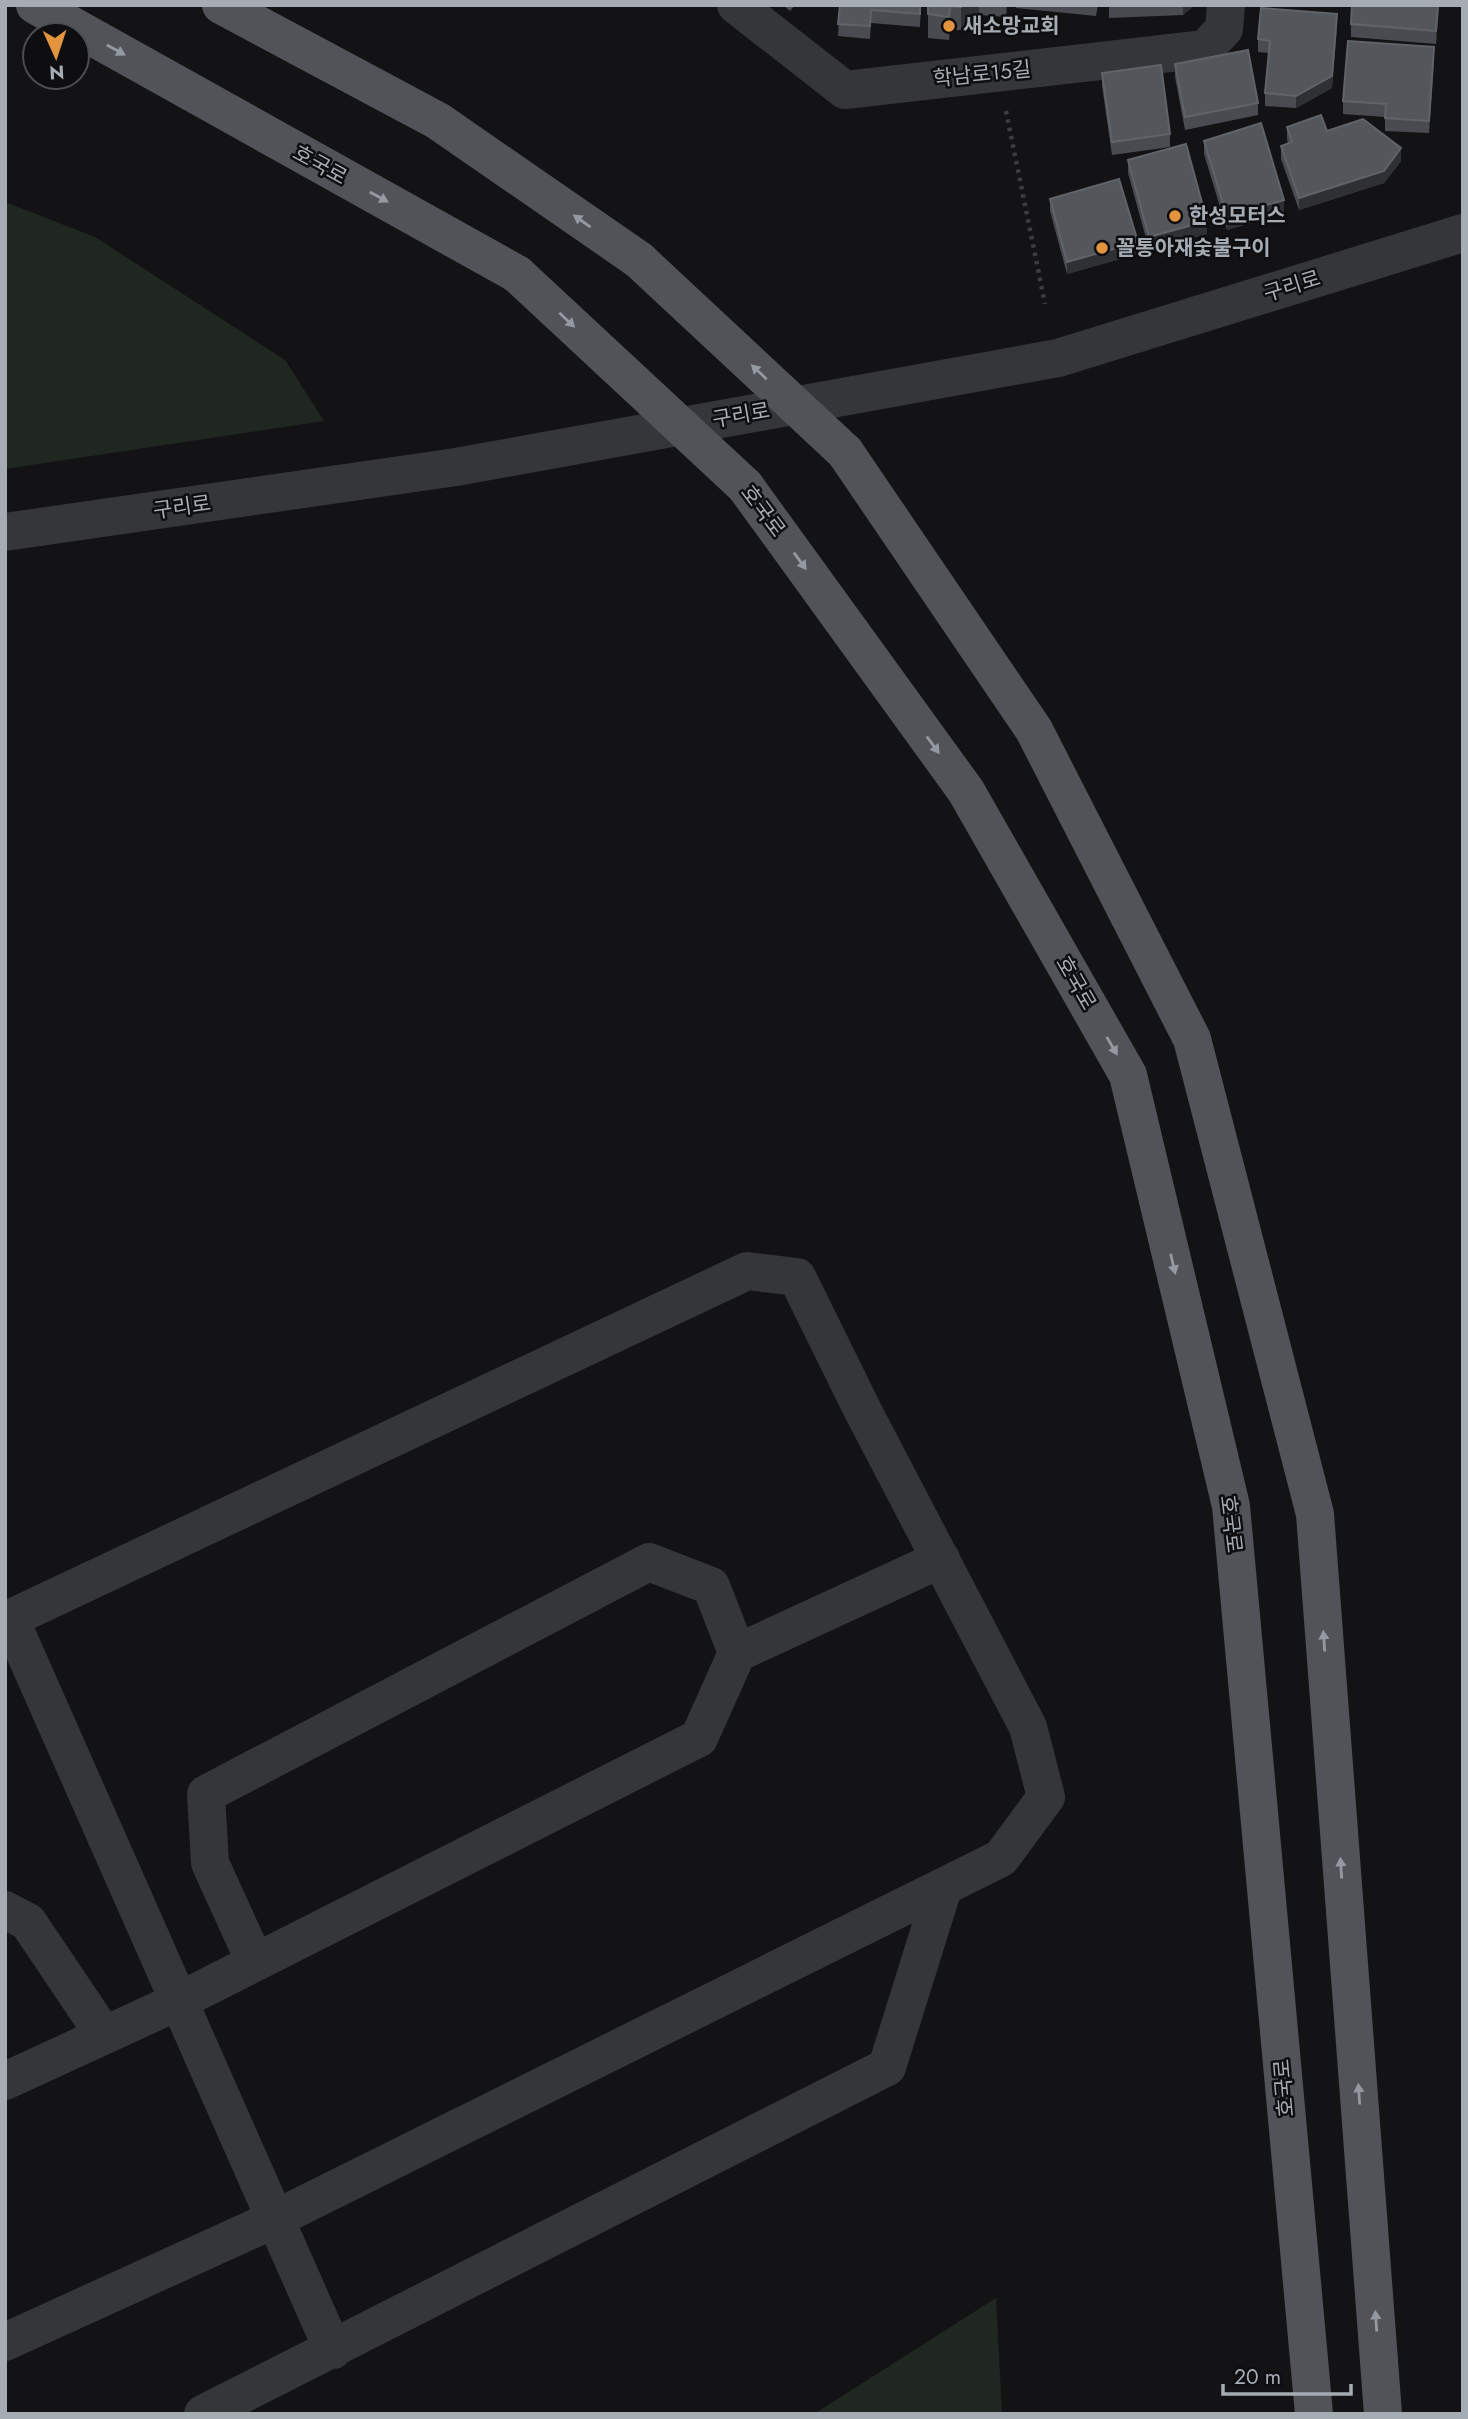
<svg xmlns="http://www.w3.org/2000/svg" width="1468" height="2419" viewBox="0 0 1468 2419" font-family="Jost,'Noto Sans KR',sans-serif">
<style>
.green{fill:#202720}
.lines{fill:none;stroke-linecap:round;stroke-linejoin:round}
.path{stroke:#3b3d40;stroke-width:4.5;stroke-dasharray:3.5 5;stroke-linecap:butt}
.minor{stroke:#343639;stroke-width:38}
.major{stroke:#515358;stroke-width:38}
.major-bridge{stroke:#515358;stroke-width:38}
.wall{fill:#494b50}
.shaded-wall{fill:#2f3034}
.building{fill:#53565a;stroke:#606368;stroke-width:2}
.oneway{fill:#959aa2}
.poi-dot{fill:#e2943e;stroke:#0e0e10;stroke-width:2.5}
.labels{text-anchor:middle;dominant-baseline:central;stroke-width:5;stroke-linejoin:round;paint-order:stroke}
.poi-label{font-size:21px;font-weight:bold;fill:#a6acb4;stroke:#0e0e10;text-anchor:start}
.street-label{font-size:21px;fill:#a6acb4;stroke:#0e0e10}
</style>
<rect width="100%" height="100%" fill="#131315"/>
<path class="green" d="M5,202L95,237L285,360L324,421L5,469Z
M996,2298L1002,2414H814Z"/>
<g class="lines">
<path class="path" d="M1006,111L1045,304"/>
<path class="minor" d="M736,5L845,90L1205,49L1224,29L1226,5
M5,532L456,467L1058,358L1463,233
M10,1619L333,2350
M5,1621L747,1271L797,1277L863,1411L1028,1727L1046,1797L1001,1858L275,2219L5,2342
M5,1910L28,1922L104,2035
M255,1962L210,1863L206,1794L649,1562L711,1586L737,1653
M5,2081L179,2001L699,1738L737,1653L941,1559
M203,2414L887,2067L943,1888"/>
<path class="major" d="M35,5L517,274
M221,5L438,121L639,260
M845,452L1034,730L1192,1039L1315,1514L1383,2414
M745,486L966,791L1128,1075L1231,1506L1314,2414"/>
<path class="major-bridge" d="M639,260L845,452
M517,274L745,486"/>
</g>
<path class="wall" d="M783,5H795L790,11Z
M840,5H921L920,27L871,23L870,39L838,36Z
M928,5H1007L1006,17L979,15L975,23L961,30H950L949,40L928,38Z
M1016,5H1098L1096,16L1016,8Z
M1109,5H1195L1183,15L1109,18Z
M1308,5H1336V7Z
M1439,5L1436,44L1351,37V24Z
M1337,27L1332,88L1296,108L1265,106V93L1269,53L1258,52V39Z
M1434,60L1429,133L1385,131V117L1343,114V101Z
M1175,64L1258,103V115L1185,130L1175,77Z
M1102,73L1170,134V147L1112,155L1102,86Z
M1287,127L1327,131L1401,161L1384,183L1299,210L1281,159V146L1288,144L1287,139Z
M1204,141L1284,213L1227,230L1204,154Z
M1128,160L1207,234L1149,249L1128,173Z
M1050,199L1138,254L1067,274L1050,211Z"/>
<path class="shaded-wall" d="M963,5H979V15L975,23L961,30V7Z
M1183,5H1195L1183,15Z
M1438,5H1439L1436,44V31Z
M950,6V30L949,40V17Z
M1337,14V27L1332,88L1296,108V96Z
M1434,47V60L1429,133V121Z
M1401,148V161L1384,183L1299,210V198Z
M1284,200V213L1227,230V217Z
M1207,221V234L1149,249V237Z
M1138,242V254L1067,274V262Z"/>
<path class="building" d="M840,5H920V14L871,10L870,26L838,24Z
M928,5H963L961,7L950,6L949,17L928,14Z
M1352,5H1438L1436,31L1351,24Z
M1261,8L1337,14L1332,76L1296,96L1265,93L1270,41L1258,39Z
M1348,41L1434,47L1429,121L1385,118L1386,104L1343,101Z
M1248,50L1258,103L1185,117L1175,64Z
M1161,65L1170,134L1112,142L1102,73Z
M1321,115L1327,131L1363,119L1401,148L1384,171L1299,198L1281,146L1292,142L1287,127Z
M1261,123L1284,200L1227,217L1204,141Z
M1186,144L1207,221L1149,237L1128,160Z
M1119,179L1138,242L1067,262L1050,199Z"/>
<defs><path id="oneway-solid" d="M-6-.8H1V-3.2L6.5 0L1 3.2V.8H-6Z" transform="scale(1.75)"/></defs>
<g class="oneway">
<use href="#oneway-solid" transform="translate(116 50) rotate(29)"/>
<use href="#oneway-solid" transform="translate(379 197) rotate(29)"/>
<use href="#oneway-solid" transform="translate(582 221) rotate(-145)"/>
<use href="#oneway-solid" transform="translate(567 320) rotate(43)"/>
<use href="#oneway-solid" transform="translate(759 372) rotate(-137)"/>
<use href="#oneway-solid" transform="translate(800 561) rotate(54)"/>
<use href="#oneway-solid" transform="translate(933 745) rotate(54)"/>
<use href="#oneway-solid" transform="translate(1112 1046) rotate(60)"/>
<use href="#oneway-solid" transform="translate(1173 1264) rotate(77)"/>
<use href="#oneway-solid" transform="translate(1324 1641) rotate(-94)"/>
<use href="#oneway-solid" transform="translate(1341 1868) rotate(-94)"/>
<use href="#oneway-solid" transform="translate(1359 2094) rotate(-94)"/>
<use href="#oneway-solid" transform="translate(1376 2321) rotate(-94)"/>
</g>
<g class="poi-dot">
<circle cx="949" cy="26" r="7"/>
<circle cx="1175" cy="216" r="7"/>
<circle cx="1102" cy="248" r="7"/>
</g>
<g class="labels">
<g class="poi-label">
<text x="963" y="26">새소망교회</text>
<text x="1189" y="216">한성모터스</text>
<text x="1116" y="248">꼴통아재숯불구이</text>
</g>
<g class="street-label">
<text transform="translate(982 74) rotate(-6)">학남로15길</text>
<text transform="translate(320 165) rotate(29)">호국로</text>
<text transform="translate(1292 286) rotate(-17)">구리로</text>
<text transform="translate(741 415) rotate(-10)">구리로</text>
<text transform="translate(182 507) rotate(-8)">구리로</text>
<text transform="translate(763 511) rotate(53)">호국로</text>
<text transform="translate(1076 983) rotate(60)">호국로</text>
<text transform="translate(1231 1524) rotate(83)">호국로</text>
<text transform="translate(1284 2088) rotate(-95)">호국로</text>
</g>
</g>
<rect width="1468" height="2419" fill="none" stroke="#a6acb4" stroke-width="14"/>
<g transform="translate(56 56) rotate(177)"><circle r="33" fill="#0e0e10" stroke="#4b4d52" stroke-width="2"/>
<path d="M0-5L12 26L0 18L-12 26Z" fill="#e2943e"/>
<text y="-10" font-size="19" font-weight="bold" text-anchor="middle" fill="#a6acb4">N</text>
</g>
<path d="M1223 2384v10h128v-10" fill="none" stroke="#a6acb4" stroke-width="3.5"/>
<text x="1234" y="2384" font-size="21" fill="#a6acb4" stroke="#0e0e10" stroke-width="5" paint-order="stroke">20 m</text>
</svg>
